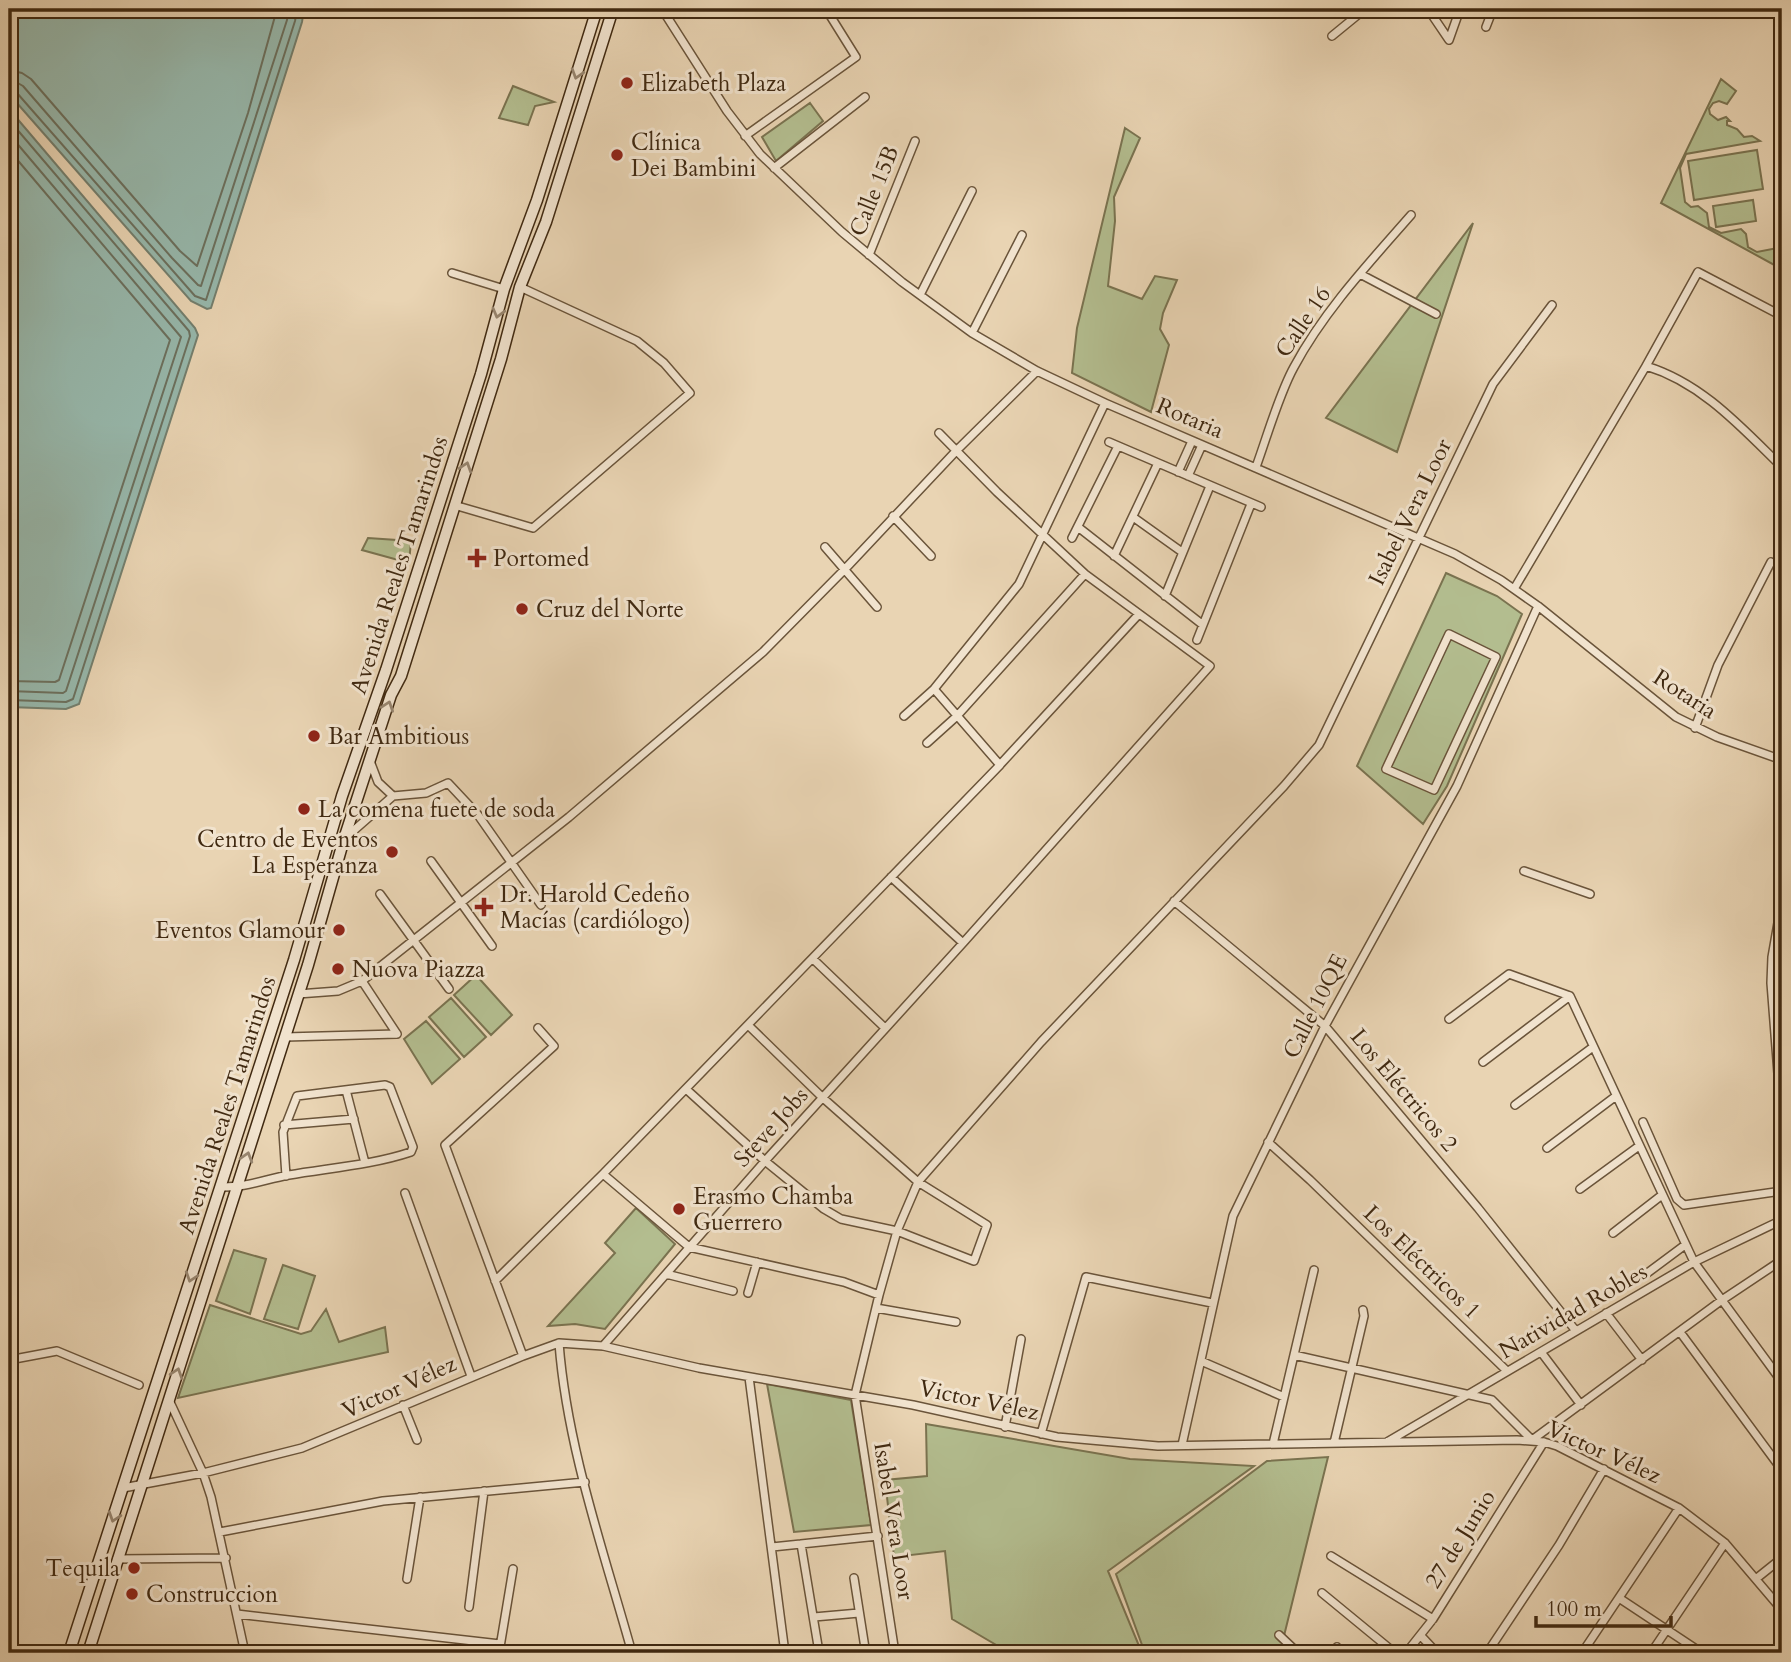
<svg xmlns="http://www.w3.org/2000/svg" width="1791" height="1662" viewBox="0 0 1791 1662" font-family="Cardo,serif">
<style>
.green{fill:#b3bd8f;stroke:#7a7350;stroke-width:2}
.water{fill:#97b8ac;stroke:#747f6e;stroke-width:2}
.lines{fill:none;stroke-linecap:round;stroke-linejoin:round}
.shore{stroke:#6c705e;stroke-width:2}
.minor-casing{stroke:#6a543a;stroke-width:10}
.secondary-casing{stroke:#402911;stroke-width:13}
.minor{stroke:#f1e3ce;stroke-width:7}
.secondary{stroke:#f1e3ce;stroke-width:10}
.oneway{stroke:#988670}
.poi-dot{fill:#8f2418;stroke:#f1e3ce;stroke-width:2.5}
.labels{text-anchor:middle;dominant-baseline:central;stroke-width:6;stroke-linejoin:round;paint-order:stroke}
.poi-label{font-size:23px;fill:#402911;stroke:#f1e3ce;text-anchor:start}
.street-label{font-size:23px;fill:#402911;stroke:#f1e3ce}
</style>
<rect width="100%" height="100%" fill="#e9d4b3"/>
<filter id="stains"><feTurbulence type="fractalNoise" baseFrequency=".00286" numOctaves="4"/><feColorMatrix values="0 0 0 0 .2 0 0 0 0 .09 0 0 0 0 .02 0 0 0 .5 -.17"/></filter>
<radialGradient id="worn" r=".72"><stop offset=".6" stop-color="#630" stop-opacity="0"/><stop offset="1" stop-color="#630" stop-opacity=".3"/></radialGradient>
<path class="green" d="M1721,79L1736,91L1727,104L1719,101L1713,103L1709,109L1710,114L1718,120L1726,117L1730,121H1727V125L1737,129L1744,137L1752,136L1760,141L1686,154L1680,168L1685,202L1691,207L1698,206L1707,213L1709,227L1721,233L1741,229L1746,234L1748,247L1757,252L1782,247V258L1778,267L1661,203Z
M513,86L554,102L535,106L528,125L499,118Z
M810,103L823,121L776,161L762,137Z
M1125,128L1140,138L1114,197L1115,221L1108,286L1142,299L1155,276L1177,280L1163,313L1160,329L1169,345L1151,412L1072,373L1077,328Z
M1757,150L1763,189L1694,200L1688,161Z
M1753,200L1756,221L1716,227L1713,206Z
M1473,223L1397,452L1326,418Z
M368,538L411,541L409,563L362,550Z
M1446,573L1497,596L1522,614L1447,786L1423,824L1357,766Z
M476,975L512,1015L491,1035L454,995Z
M451,998L486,1037L464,1057L429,1017Z
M426,1021L460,1059L432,1084L404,1039Z
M636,1208L675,1244L605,1329L575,1324L548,1326L615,1253L605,1243Z
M234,1250L266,1259L250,1314L216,1301Z
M283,1265L315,1276L298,1329L264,1319Z
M210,1305L301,1334L311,1331L326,1309L339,1342L385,1327L388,1352L178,1398Z
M767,1384L851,1400L871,1525L794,1532Z
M926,1424L1130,1459L1254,1466L1108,1571L1142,1653H1010L952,1619L945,1551L894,1557L885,1480L927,1476Z
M1328,1457L1283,1640L1289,1653H1145L1116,1574L1267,1461Z"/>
<path class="water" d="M9,9H304L302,22L211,308L207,309L191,301L9,94Z
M9,109L195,328L198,335L79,704L66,709L9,707Z"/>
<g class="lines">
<path class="shore" d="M9,70L22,73L31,79L180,251L197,266L248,113L277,9
M9,81L16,82L23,86L172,258L198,285L201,286L287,20L288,9
M9,90L17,93L195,296L206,300L295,21L297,9
M9,120L189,331L190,336L73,699L66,702L9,700
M9,134L181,337L66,691L63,693L9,691
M9,150L170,340L59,680L55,682L9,681"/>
<defs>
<path id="minor" d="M662,9L727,111L760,154L842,232L902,282L972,333L1037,371L1105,403L1455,554L1501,580L1538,606L1676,717L1717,737L1782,760
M1428,9L1449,40L1460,9
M831,17L842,9
M1486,27L1493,9
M1332,36L1365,9
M745,136L856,57L826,9
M774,168L865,97
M869,255L915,141
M452,273L504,289
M1360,274L1436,314
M920,295L972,191
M972,333L1022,235
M1646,366L1698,272L1782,316
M939,433L997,492L1085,574L1210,666L963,943
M1109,442L1261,507
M1256,467C1267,437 1279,394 1294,367C1324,311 1369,263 1411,215
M1178,472L1192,441
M1188,476L1202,445
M454,505L533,528L690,393L664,363L637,341L520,287
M893,516L931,556
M1133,517L1182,552
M1078,527L1203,625
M1072,538L1118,446
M825,547L877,607
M1114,556L1158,463
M1514,589L1646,366C1702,383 1741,427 1782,467
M1165,596L1210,486
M1449,634L1496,657L1434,790L1386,769Z
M1197,640L1251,504
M904,716L934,689L1019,584L1105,403
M1695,728L1718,665L1771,562
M927,743L957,716L1085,574
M370,761L378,782L393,796L426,793L448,783L478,815L541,905
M997,768L1139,614
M344,839L393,796
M431,861L492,946
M1524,871L1590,894
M380,894L449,989
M1782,900L1772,957L1771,983L1782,1125
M1174,901L1325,1026L1478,1208L1576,1331
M813,959L885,1028
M362,981L397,1034
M298,994L338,991L362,981L569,817L763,652L845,569L957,450L1037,371
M1449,1019L1509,974L1570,996L1694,1262L1782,1382
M285,1037L397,1034
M1483,1062L1570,996
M686,1089L765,1161L824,1209L841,1219L897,1231L974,1261L987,1225L918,1182L823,1098L748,1025
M346,1090L365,1163
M1515,1105L1593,1047
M1643,1122L1677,1199L1684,1205L1782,1191
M284,1125L354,1119
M1268,1142L1310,1180L1507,1371
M1547,1148L1616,1096
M603,1174L689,1247L844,1282L879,1295
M220,1187C244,1188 266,1179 289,1175C329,1168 372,1165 411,1152L413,1147L390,1087L385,1085L297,1096L283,1132L286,1176
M1580,1189L1639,1146
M405,1193L471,1376
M1613,1233L1662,1195
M666,1274L733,1291
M1646,1274L1685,1245
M495,1281L603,1174L1000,765L934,689
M748,1293L757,1262
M876,1308L956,1322
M1606,1313L1642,1360
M1680,1332L1782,1470
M559,1343C567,1448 604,1552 632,1653
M603,1346L765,1161L963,943L891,877
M1541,1352L1581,1405
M1294,1355L1492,1400L1532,1440L1722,1300L1782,1260
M523,1356L445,1145L554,1046L538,1028
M9,1360L57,1351L139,1385
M1201,1361L1284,1397
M749,1377L785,1653
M169,1400L203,1473L211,1497L245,1653
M403,1405L417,1440
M1005,1427L1021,1339
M1041,1434L1086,1277L1212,1303
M1387,1442L1694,1262L1782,1220
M1334,1443L1364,1316L1363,1310
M1273,1444L1314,1270
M1182,1445L1233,1216L1325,1026L1457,786L1538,606
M123,1488L203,1473L302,1448L523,1356L559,1343L603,1346L699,1368L913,1405L1057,1437L1158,1446L1517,1440L1544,1442L1557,1446L1679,1508L1725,1543L1782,1610
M220,1532L383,1501L585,1482
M801,1544L818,1646
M772,1547L878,1536
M1331,1556L1433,1619
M117,1559L226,1558
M854,1578L865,1648
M1757,1578L1782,1558
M407,1579L420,1497
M1322,1593L1395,1653
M1619,1598L1702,1653
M469,1607L484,1491
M237,1614L500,1644
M814,1617L859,1613
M1279,1635L1298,1653
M1421,1636L1437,1653
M229,1653H245
M499,1653L513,1569
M895,1653L855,1395L879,1295L897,1231L918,1182L1041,1042L1284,786L1319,745L1493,384L1552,305
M1331,1653L1337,1647
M1406,1653L1433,1619L1544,1442
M1487,1653L1559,1545L1604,1469
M1582,1653L1679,1508
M1651,1653L1725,1543"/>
<path id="secondary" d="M69,1653L294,960L342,796L386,670L481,374L504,289L537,200L597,9
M88,1653L308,965L344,839L391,695L401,676L501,359L520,287L546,222L613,9"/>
</defs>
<use href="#minor" class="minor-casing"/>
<use href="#secondary" class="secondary-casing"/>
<use href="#minor" class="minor"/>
<use href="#secondary" class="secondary"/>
</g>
<defs><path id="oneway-chevron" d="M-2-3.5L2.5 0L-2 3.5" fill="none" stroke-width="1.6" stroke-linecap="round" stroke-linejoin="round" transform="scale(1.75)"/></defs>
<g class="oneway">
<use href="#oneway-chevron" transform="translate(577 74) rotate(107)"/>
<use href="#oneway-chevron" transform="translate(498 313) rotate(105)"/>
<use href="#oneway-chevron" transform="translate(466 467) rotate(-72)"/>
<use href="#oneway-chevron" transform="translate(388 706) rotate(-71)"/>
<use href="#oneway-chevron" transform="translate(247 1157) rotate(-73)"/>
<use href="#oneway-chevron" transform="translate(191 1277) rotate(108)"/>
<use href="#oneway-chevron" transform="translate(177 1373) rotate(-72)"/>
<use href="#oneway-chevron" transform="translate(114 1517) rotate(108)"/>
</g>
<g class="poi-dot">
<circle cx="627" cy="83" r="7"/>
<circle cx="617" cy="155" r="7"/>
<path d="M473.5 547.5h7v7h7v7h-7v7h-7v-7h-7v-7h7z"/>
<circle cx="522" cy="609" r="7"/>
<circle cx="314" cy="736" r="7"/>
<circle cx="304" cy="809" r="7"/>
<circle cx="392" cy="852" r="7"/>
<path d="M480.5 896.5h7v7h7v7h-7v7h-7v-7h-7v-7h7z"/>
<circle cx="339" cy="930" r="7"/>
<circle cx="338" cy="969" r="7"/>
<circle cx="679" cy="1209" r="7"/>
<circle cx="134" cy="1568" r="7"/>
<circle cx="132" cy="1594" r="7"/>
</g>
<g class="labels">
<g class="poi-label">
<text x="641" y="83">Elizabeth Plaza</text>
<text x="631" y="142">Clínica<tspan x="631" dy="26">Dei Bambini</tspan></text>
<text x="493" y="558">Portomed</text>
<text x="536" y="609">Cruz del Norte</text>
<text x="328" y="736">Bar Ambitious</text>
<text x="318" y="809">La comena fuete de soda</text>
<text x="378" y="839" text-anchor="end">Centro de Eventos<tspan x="378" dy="26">La Esperanza</tspan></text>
<text x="500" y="894">Dr. Harold Cedeño<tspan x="500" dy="26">Macías (cardiólogo)</tspan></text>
<text x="325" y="930" text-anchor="end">Eventos Glamour</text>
<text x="352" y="969">Nuova Piazza</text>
<text x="693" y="1196">Erasmo Chamba<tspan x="693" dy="26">Guerrero</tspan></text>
<text x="120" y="1568" text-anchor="end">Tequila</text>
<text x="146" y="1594">Construccion</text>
</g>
<g class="street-label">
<text transform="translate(874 191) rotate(-68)">Calle 15B</text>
<text transform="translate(1303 322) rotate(-56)">Calle 16</text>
<text transform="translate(1190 418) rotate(23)">Rotaria</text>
<text transform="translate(1410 512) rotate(-64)">Isabel Vera Loor</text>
<text transform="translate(399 565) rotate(-72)">Avenida Reales Tamarindos</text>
<text transform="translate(1685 694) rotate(33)">Rotaria</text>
<text transform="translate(1315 1006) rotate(-63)">Calle 10QE</text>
<text transform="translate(1404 1090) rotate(50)">Los Eléctricos 2</text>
<text transform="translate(227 1105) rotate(-72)">Avenida Reales Tamarindos</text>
<text transform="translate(771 1127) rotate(-48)">Steve Jobs</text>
<text transform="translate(1422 1262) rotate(44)">Los Eléctricos 1</text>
<text transform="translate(1573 1311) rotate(-30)">Natividad Robles</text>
<text transform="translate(399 1387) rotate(-24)">Victor Vélez</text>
<text transform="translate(979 1400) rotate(12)">Victor Vélez</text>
<text transform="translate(1604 1452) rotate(24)">Victor Vélez</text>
<text transform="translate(894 1521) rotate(81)">Isabel Vera Loor</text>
<text transform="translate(1460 1539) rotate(-58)">27 de Junio</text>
</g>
</g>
<rect width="1791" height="1662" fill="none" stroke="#e9d4b3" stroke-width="35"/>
<rect x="10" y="10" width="1770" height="1641" fill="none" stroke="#402911" stroke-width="3.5"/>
<rect x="18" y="18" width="1756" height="1627" fill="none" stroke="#402911" stroke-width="2"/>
<path d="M1536 1616v10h135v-10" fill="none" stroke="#402911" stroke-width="3.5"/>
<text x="1546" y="1616" font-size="21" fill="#402911" stroke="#f1e3ce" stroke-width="5" paint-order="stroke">100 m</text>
<rect width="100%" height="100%" filter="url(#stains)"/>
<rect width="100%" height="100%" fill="url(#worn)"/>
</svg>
